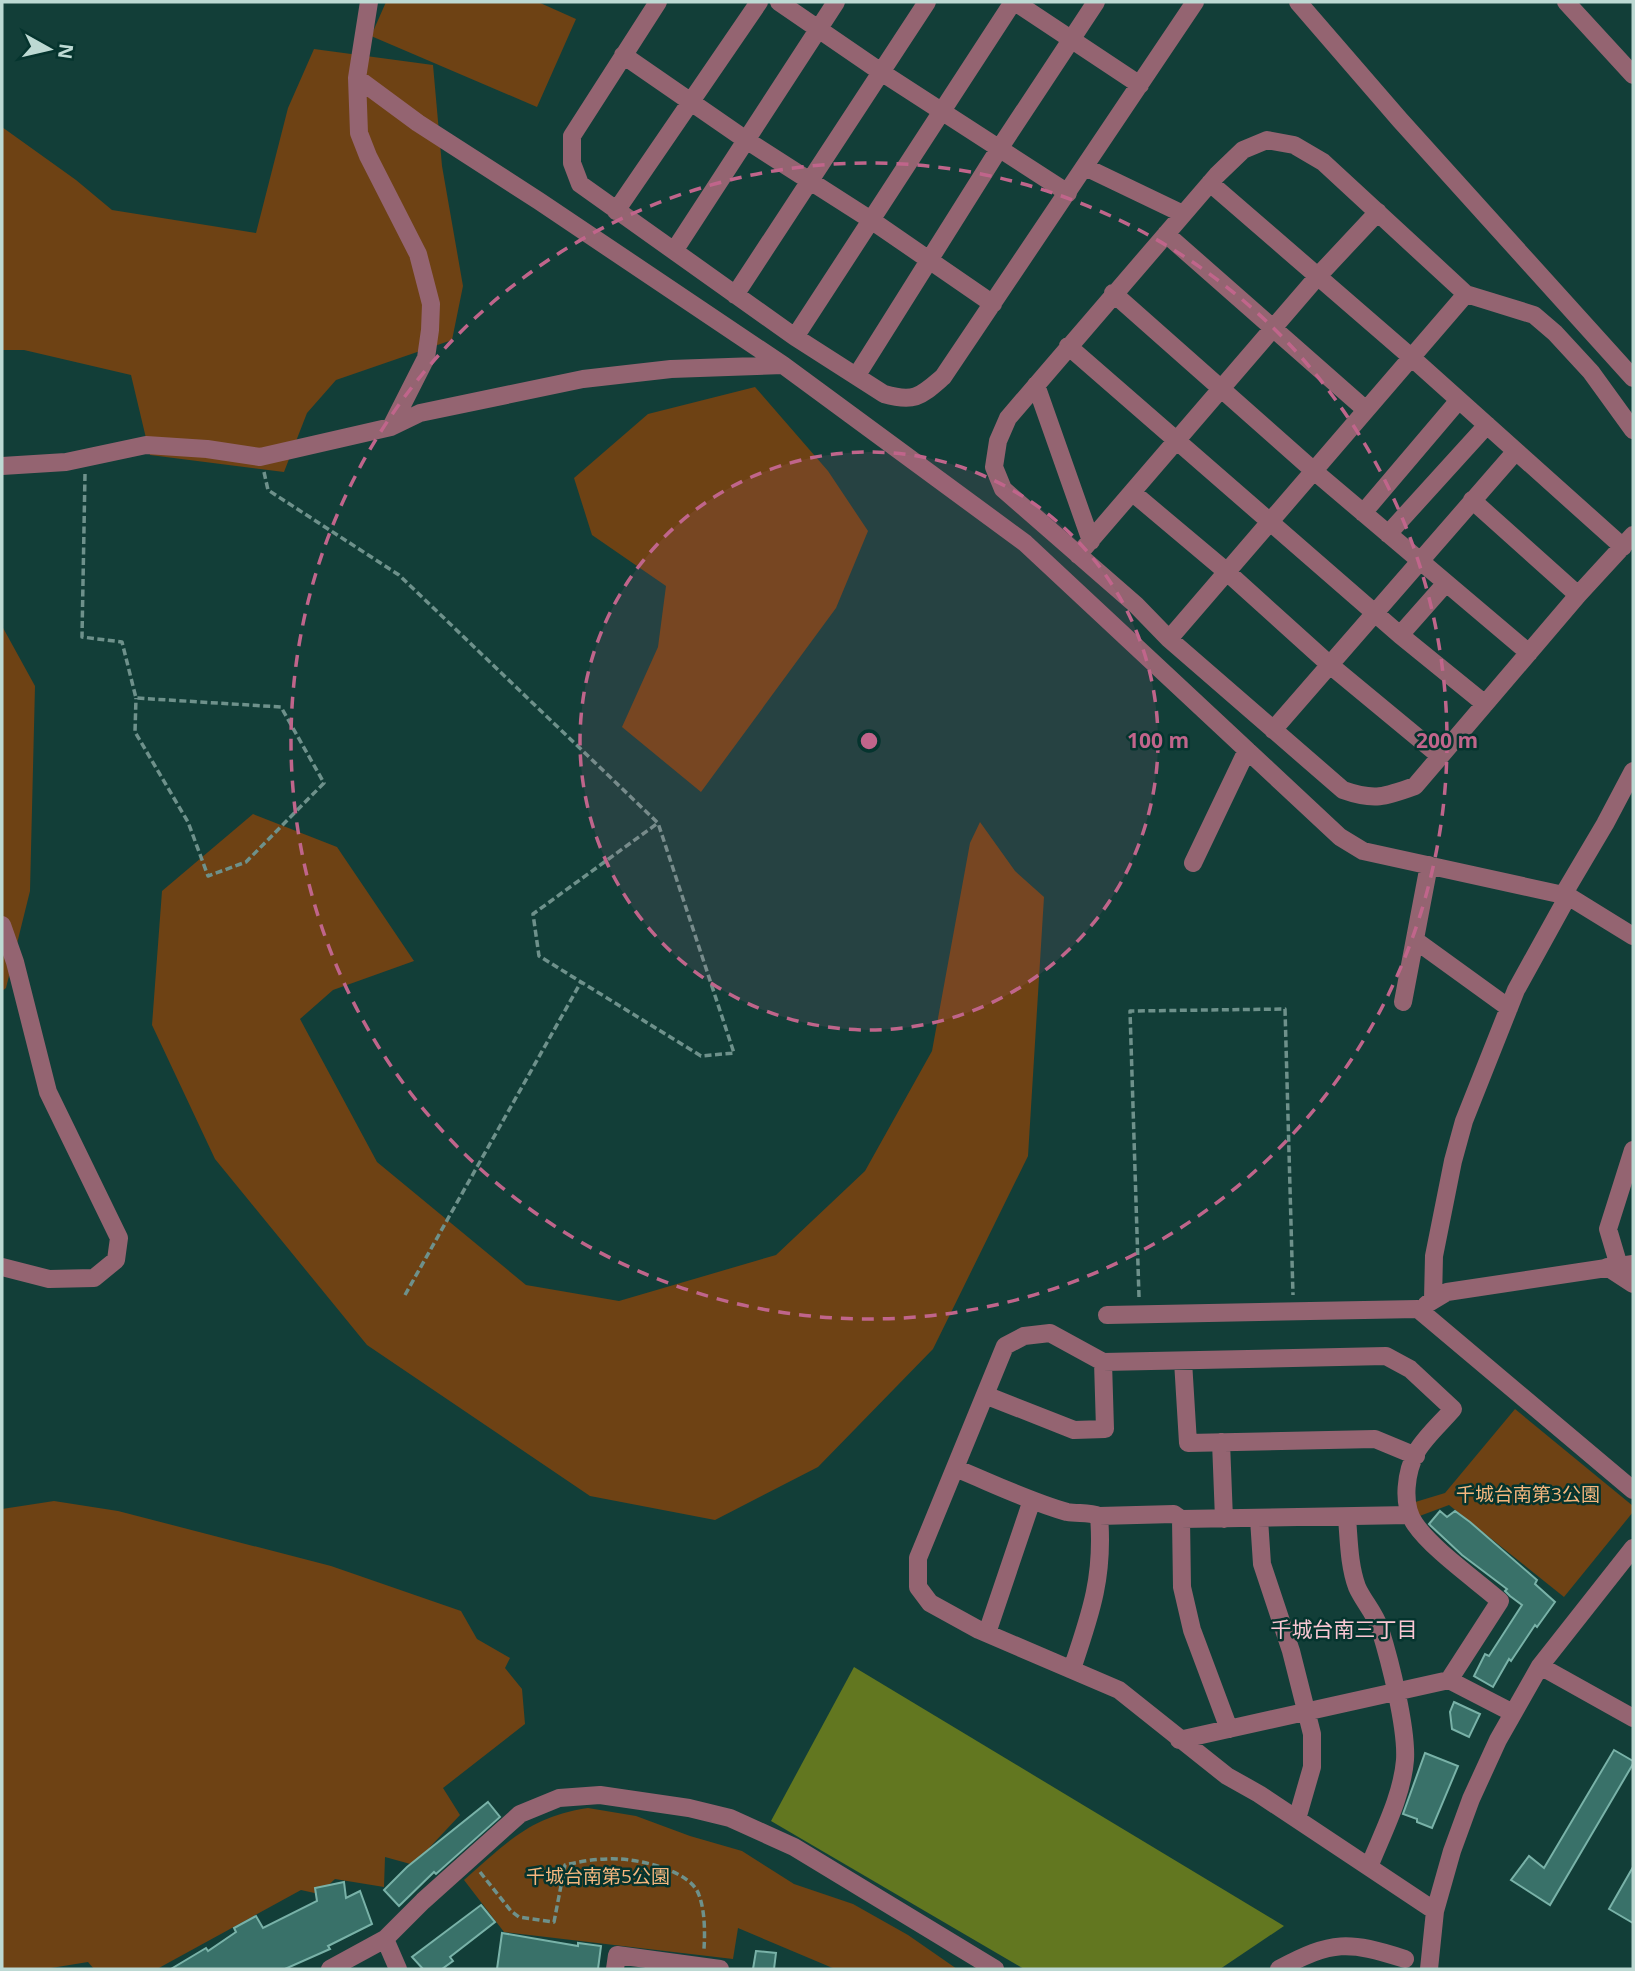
<svg xmlns="http://www.w3.org/2000/svg" width="1635" height="1971" viewBox="0 0 1635 1971" font-family="'Open Sans','Noto Sans JP',sans-serif">
<style>
.green{fill:#6e4214}
.water{fill:#627720}
.building{fill:#397169;stroke:#79b2a8;stroke-width:2}
.lines{fill:none;stroke-linecap:round;stroke-linejoin:round}
.path{stroke:#6e918b;stroke-width:3.5;stroke-dasharray:7 3.5;stroke-linecap:butt}
.minor{stroke:#946471;stroke-width:18}
.ring{fill:none;stroke:#c0658b;stroke-width:3.5;stroke-dasharray:12 9}
.labels{text-anchor:middle;dominant-baseline:central;stroke-width:5;stroke-linejoin:round;paint-order:stroke}
.park-label{font-size:19px;fill:#f6b77e;stroke:#05342e}
.neighbourhood-label{font-size:21px;fill:#fac7d3;stroke:#05342e}
.centre{fill:#c0658b;stroke:#05342e;stroke-width:3.5}
.ring-label{font-size:21px;text-anchor:middle;font-weight:bold;fill:#c0658b;stroke:#05342e;stroke-width:5;stroke-linejoin:round;paint-order:stroke}
</style>
<rect width="100%" height="100%" fill="#123e38"/>
<path class="green" d="M386,2H538L576,19L537,107L371,36Z
M314,49L433,65L442,166L463,286L452,340L336,380L307,413L284,472L150,455L131,375L24,350H2V127L76,180L112,210L256,233L288,108Z
M755,387L828,471L868,531L836,608L701,792L622,727L658,647L666,586L592,535L574,478L648,414Z
M2,626L35,686L30,891L6,988L2,991Z
M253,814L337,847L414,961L333,990L300,1019L377,1162L526,1285L619,1301L776,1255L865,1171L932,1051L970,843L980,822L1015,871L1044,897L1028,1156L933,1349L818,1467L715,1520L590,1496L367,1345L215,1159L152,1025L162,891Z
M1515,1409L1633,1506V1512L1564,1597L1449,1505L1417,1517L1412,1503L1445,1493Z
M54,1501L118,1511L331,1566L461,1611L477,1639L510,1658L505,1668L522,1689L525,1724L443,1788L460,1815L430,1847L425,1868L385,1857L384,1887L335,1879L319,1894L301,1890L157,1969H94L88,1962L45,1969H2V1509Z
M588,1808L636,1816L690,1836L742,1851L794,1884L853,1904L908,1935L957,1969H835L738,1928L733,1959L504,1932L464,1880C508,1842 529,1817 588,1808Z"/>
<path class="water" d="M854,1667L1284,1926L1220,1969H1024L771,1821Z"/>
<path class="building" d="M1440,1511L1447,1517L1455,1511L1470,1522L1537,1580L1535,1584L1555,1602L1537,1627L1535,1625L1511,1661L1509,1659L1493,1687L1474,1676L1485,1654L1489,1656L1522,1605L1510,1596L1505,1591L1507,1589L1462,1555L1431,1526L1429,1524Z
M1454,1702L1480,1714L1469,1737L1452,1729L1450,1712Z
M1614,1750L1633,1761V1764L1550,1905L1511,1880L1529,1856L1544,1868Z
M1425,1753L1458,1766L1432,1828L1417,1822V1819L1403,1814Z
M488,1802L500,1817L436,1874L434,1872L399,1906L384,1890L407,1867Z
M1633,1867V1923L1609,1909Z
M344,1882L346,1898L360,1891L372,1924L328,1946L330,1949L285,1969H171L206,1948L208,1951L236,1932L234,1928L256,1916L263,1928L317,1901L315,1888Z
M481,1905L495,1922L450,1957L453,1961L442,1969H423L412,1957Z
M502,1933L578,1946V1943L601,1946L598,1969H497Z
M756,1951L776,1953L774,1969H753Z"/>
<g class="lines">
<path class="path" d="M264,472L268,490L399,575L658,823L734,1053L701,1056L539,956L533,914L658,823
M85,474L82,637L122,642L136,698L281,707L324,783L246,862L208,876L188,822L135,732L136,698
M405,1295L581,982
M1139,1297L1130,1011L1285,1009L1293,1295
M480,1872L511,1911L519,1917L554,1922L565,1865C582,1861 601,1858 619,1859C642,1860 691,1871 699,1895C705,1911 705,1933 704,1949"/>
<path class="minor" d="M369,2L357,78L359,133L368,156L418,254L431,304L430,330L426,358L391,427
M658,2L572,136V163L580,184L795,337L884,394C915,403 921,396 943,377L1195,2
M779,2L881,72L1068,193
M1015,2L1140,85
M1298,2L1400,120L1633,378
M1566,2L1633,75
M623,55L746,140L871,220L993,304
M357,78L418,123L539,201L783,365L1025,543L1340,837L1363,851L1568,896L1633,936
M1085,167L1183,214
M1210,183L1411,357L1623,547
M616,211L759,2
M1166,234L1366,410
M674,251L836,2
M1113,293L1314,471L1529,653
M735,295L927,2
M795,337L1013,2
M1068,346L1400,635L1485,704
M857,375L999,149L1096,2
M1036,385L1091,541
M1633,430L1591,372L1555,333L1534,315L1466,294L1323,162L1294,145L1267,140L1243,150L1217,175L1008,418L998,441L994,467L1003,489L1136,605L1169,639L1343,790C1374,801 1385,797 1415,786L1578,595L1633,535
M2,466L66,462L146,445L207,449L260,457L391,427L420,413L583,379L671,369L783,365
M1133,493L1227,572L1330,665L1440,756
M1472,500L1578,595
M1363,513L1459,400
M1388,534L1487,425
M1078,555L1318,276L1378,212
M1400,635L1446,583
M1169,639L1466,294
M1273,730L1516,451
M1193,863L1247,750
M1563,895L1605,824L1633,771
M2,925L15,962L48,1092L119,1238L116,1260L94,1278L49,1279L2,1267
M1415,940L1509,1008
M1403,1002L1429,865
M1619,1266L1608,1229L1633,1150
M1607,1267L1633,1284
M1433,1300L1434,1256L1453,1161L1464,1121L1516,990L1568,896
M1427,1304L1447,1292L1633,1264
M1107,1315L1418,1309L1633,1490
M1183,1361L1188,1443L1375,1439L1416,1456
M985,1395L1074,1430L1105,1429L1103,1362
M1221,1442L1224,1519
M955,1468C992,1483 1028,1501 1067,1512C1078,1514 1089,1512 1099,1516L1174,1514L1181,1519L1410,1515
M1347,1518C1349,1541 1349,1565 1357,1587C1363,1601 1375,1613 1380,1629C1390,1661 1407,1728 1405,1760C1402,1797 1382,1834 1369,1867
M1181,1519L1182,1587L1192,1630L1229,1729
M1259,1519L1262,1564L1291,1651L1312,1734V1767L1297,1819
M987,1633L1032,1500
M1540,1666L1633,1718
M1072,1669C1091,1613 1104,1576 1099,1516
M1179,1740L1449,1680L1513,1713
M1435,1911L1259,1794L1227,1776L1119,1690L979,1630L930,1603L918,1587V1558L1005,1346L1024,1336L1050,1333L1103,1362L1386,1356L1410,1369L1453,1409C1442,1422 1426,1436 1417,1451C1406,1471 1401,1504 1415,1524C1432,1549 1476,1580 1500,1601L1449,1680
M385,1939L398,1969
M330,1969L385,1939L423,1901L520,1814L559,1798L600,1795L689,1808L730,1818L794,1847L995,1969
M615,1969L617,1955L720,1969
M1279,1969C1333,1940 1348,1941 1405,1959
M1429,1969L1435,1911L1452,1851L1471,1799L1498,1740L1540,1666L1633,1548"/>
</g>
<circle cx="869" cy="741" r="289" fill="#c0658b" fill-opacity=".12"/>
<g class="ring">
<circle cx="869" cy="741" r="289"/>
<circle cx="869" cy="741" r="578"/>
</g>
<g class="labels">
<g class="park-label">
<text x="1528" y="1494">千城台南第3公園</text>
<text x="598" y="1876">千城台南第5公園</text>
</g>
<g class="neighbourhood-label">
<text x="1344" y="1629">千城台南三丁目</text>
</g>
</g>
<circle cx="869" cy="741" r="10" class="centre"/>
<g class="ring-label">
<text x="1158" y="748">100 m</text>
<text x="1447" y="748">200 m</text>
</g>
<rect width="1635" height="1971" fill="none" stroke="#bdd9d3" stroke-width="7"/>
<g transform="translate(49 49) rotate(98)" stroke="#05342e" stroke-width="5" paint-order="stroke">
<path d="M0-5L12 26L0 18L-12 26Z" fill="#bdd9d3"/>
<text y="-10" font-size="19" font-weight="bold" text-anchor="middle" fill="#bdd9d3">N</text>
</g>
</svg>
